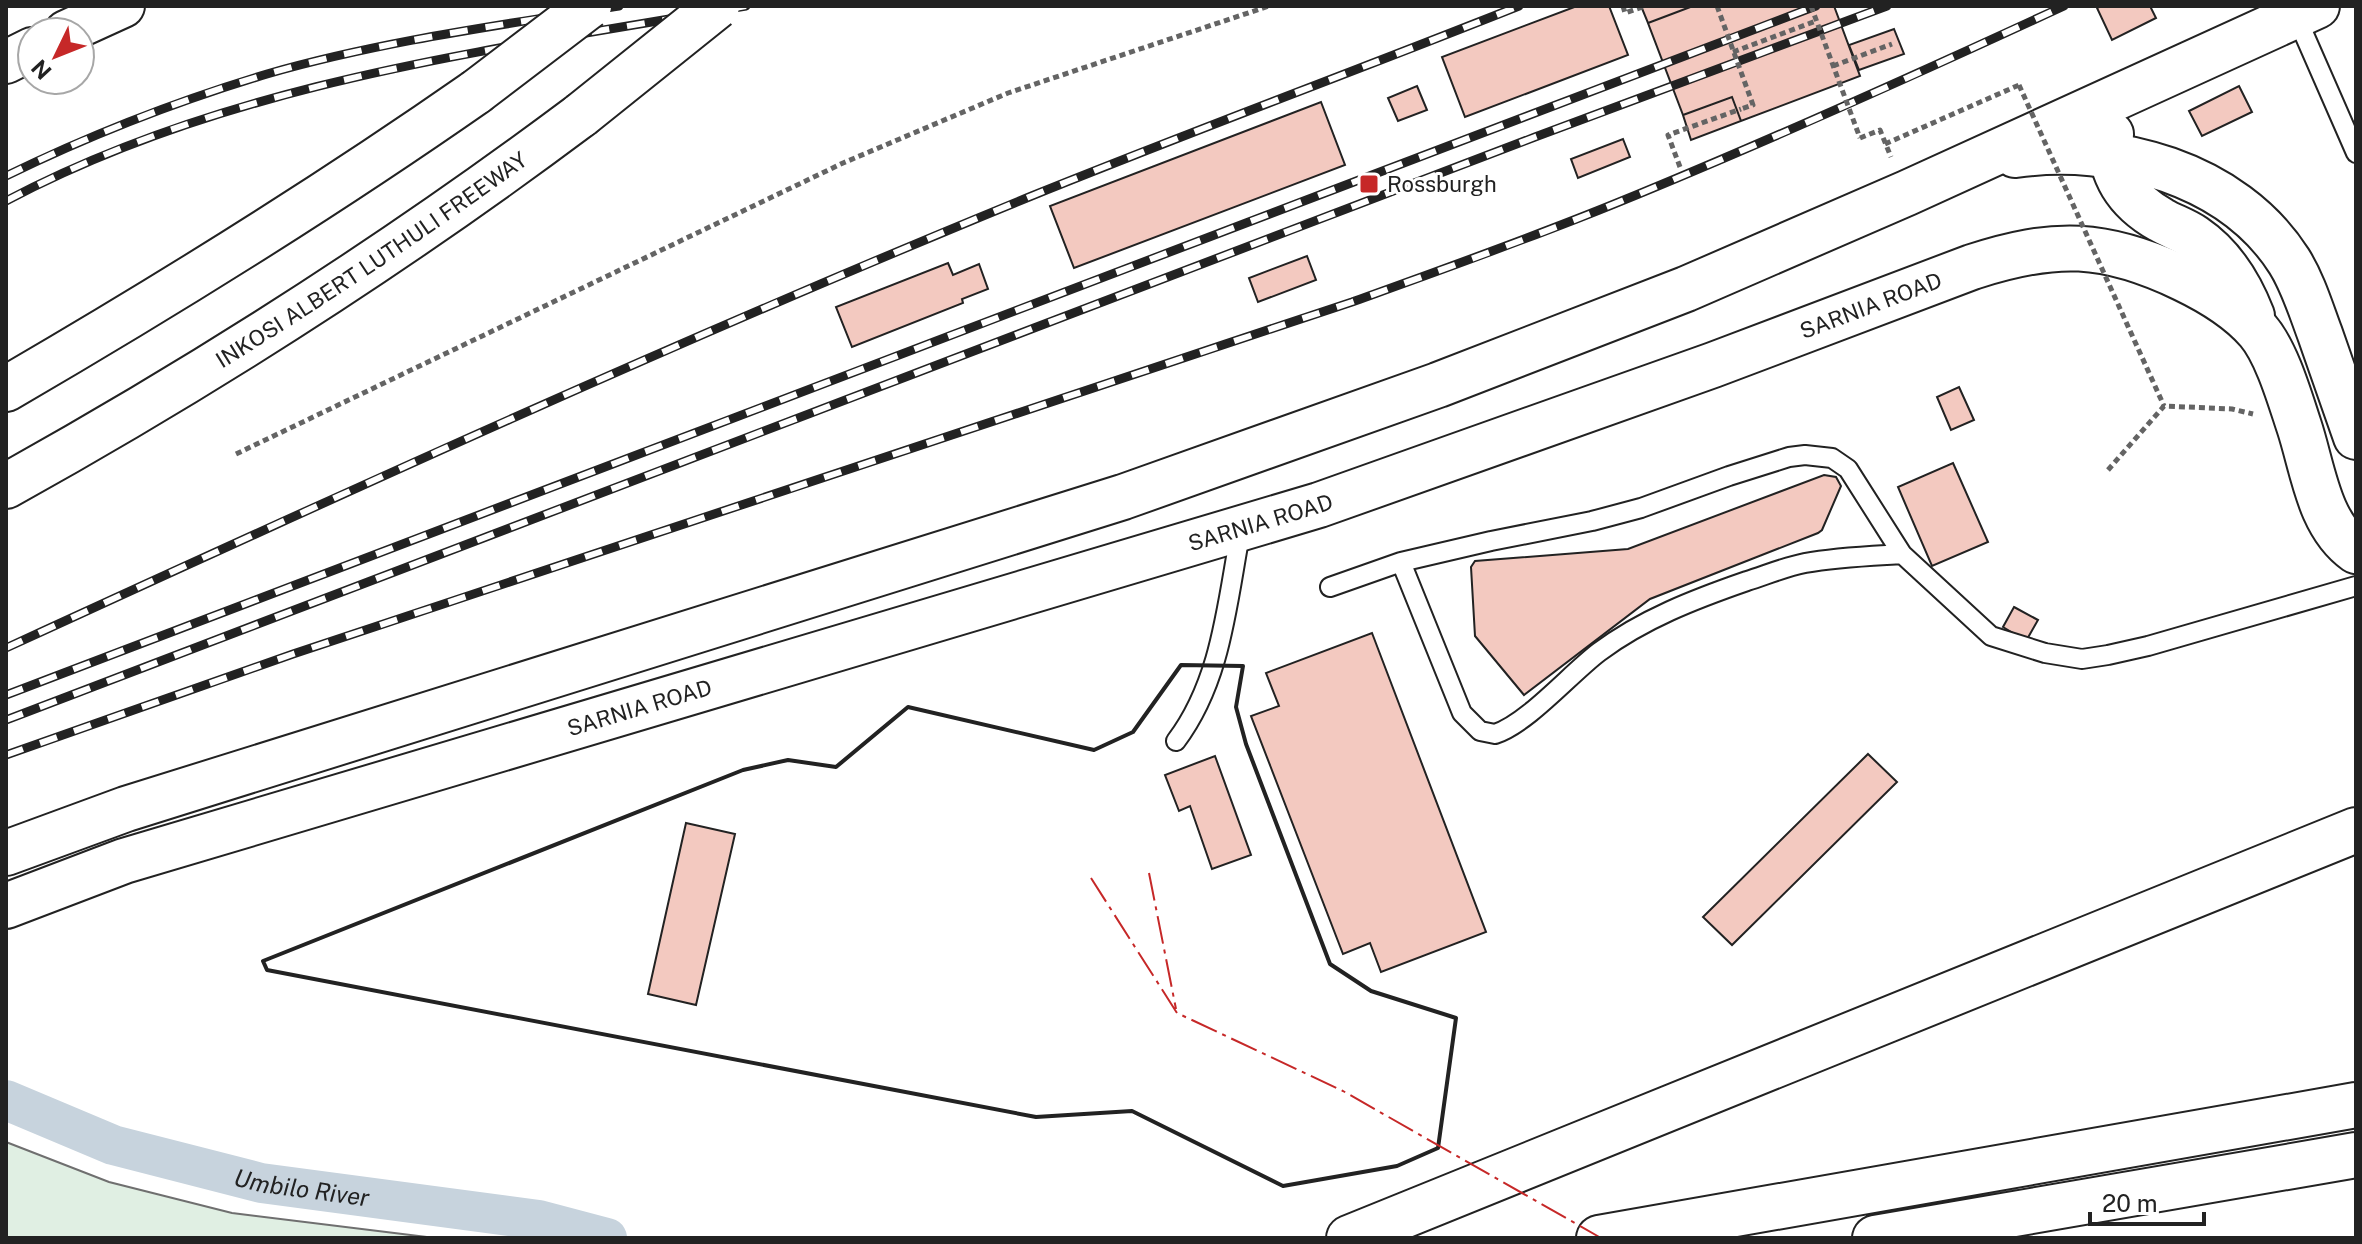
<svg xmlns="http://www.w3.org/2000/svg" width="2362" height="1244" viewBox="0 0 2362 1244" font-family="'Public Sans',sans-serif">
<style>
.green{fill:#e0efe3;stroke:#6f6f6f;stroke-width:2}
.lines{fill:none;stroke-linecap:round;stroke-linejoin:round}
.canal{stroke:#c7d3dd;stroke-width:40}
.building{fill:#f3c9c0;stroke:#222;stroke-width:2}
.service-casing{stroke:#222;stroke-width:22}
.tertiary-casing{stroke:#222;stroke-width:46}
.secondary-casing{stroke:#222;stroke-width:48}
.trunk-casing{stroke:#222;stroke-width:48}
.motorway-casing{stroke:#222;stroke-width:48}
.path{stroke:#646464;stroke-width:5;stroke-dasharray:6 4;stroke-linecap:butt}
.service{stroke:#fff;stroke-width:18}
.tertiary{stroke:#fff;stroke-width:42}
.secondary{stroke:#fff;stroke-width:44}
.trunk{stroke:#fff;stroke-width:44}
.motorway{stroke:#fff;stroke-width:44}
.rail-casing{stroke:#222;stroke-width:9}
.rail{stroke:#fff;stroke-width:6;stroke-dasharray:18;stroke-linecap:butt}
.motorway-bridge-casing{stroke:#222;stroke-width:48;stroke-linecap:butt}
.path-bridge{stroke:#646464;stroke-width:5;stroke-dasharray:6 4;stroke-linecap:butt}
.motorway-bridge{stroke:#fff;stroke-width:44}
.wall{stroke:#222;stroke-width:4}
.power{stroke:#c62828;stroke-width:2;stroke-dasharray:28 6 4 6;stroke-linecap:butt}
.poi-dot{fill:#c62828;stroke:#fff;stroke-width:3}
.labels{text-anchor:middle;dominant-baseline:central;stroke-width:6;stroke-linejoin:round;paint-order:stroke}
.poi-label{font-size:22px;fill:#222;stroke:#fff;text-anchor:start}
.street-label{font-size:22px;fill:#222;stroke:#fff}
.water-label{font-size:24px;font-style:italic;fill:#222;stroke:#fff}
</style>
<rect width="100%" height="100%" fill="#fff"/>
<path class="green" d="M6,1142L109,1182L232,1213L435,1238H6Z"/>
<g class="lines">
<path class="canal" id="s1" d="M6,1100L113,1145L261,1183L539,1220L607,1238"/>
</g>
<path class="building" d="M1577,6H1609L1628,55L1465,117L1442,57Z
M1641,6H1693L1648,23Z
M1693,6H1834L1860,76L1741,121L1732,97L1683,115L1648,23Z
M2101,6H2150L2156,18L2112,40L2097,8Z
M1894,29L1904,54L1859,70L1849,45Z
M1417,86L1427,110L1398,121L1388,98Z
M2239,86L2252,112L2202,136L2189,111Z
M1732,97L1741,121L1691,140L1683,115Z
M1321,102L1345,165L1074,268L1050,206Z
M1623,139L1630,157L1578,178L1571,159Z
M1307,256L1316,280L1258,302L1249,278Z
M948,263L953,275L979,264L988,289L962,299L963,303L852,347L836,307Z
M1959,387L1974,420L1951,430L1937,397Z
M1953,463L1988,542L1932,566L1898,487Z
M1824,475L1836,477L1841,486L1822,530L1818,533L1650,599L1524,695L1475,636L1471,567L1475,561L1628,549Z
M2014,607L2038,620L2026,641L2003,627Z
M1372,633L1486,932L1381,972L1370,943L1343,954L1251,716L1279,706L1266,673Z
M1868,754L1897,782L1732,945L1703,917Z
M1215,756L1251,855L1212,869L1190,806L1179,811L1165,775Z
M686,823L735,834L696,1005L648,994Z"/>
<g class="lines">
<defs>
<path id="service" d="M2296,16L2356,153
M1401,562L1462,713L1480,731L1495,734C1528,723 1570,674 1599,652C1643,619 1695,599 1747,581C1766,575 1785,567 1805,563C1837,557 1869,556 1902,554
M1330,587L1401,562L1491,541L1592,521L1641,508L1729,476L1789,457L1805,455L1832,458L1848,469L1902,554L1991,636L2045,653L2082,659L2108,655L2148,646L2356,586
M1176,741C1222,680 1227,602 1241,529"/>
<path id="tertiary" d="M66,32L123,6
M6,62L32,49"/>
<g id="secondary">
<path d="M2111,134C2108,173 2127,201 2161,220C2171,226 2184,230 2194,237C2222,256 2240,285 2252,316"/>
<path d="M2015,155C2114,141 2233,173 2289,261C2303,283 2311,310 2320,334C2332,368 2344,402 2356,437"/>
<path d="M6,853L126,809L1123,497L1438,385L1686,289L1907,193L2317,6"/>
<path id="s2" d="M6,906L124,861L1319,505L1713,365L1972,267C2055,240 2105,241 2184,279C2211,292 2238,308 2258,331C2277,353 2290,399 2299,426C2313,468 2318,524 2356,551"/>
</g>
<path id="trunk" d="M1349,1238L2356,830
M1599,1238L2356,1105
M1875,1238L2356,1155"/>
<g id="motorway">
<path d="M6,389C166,296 324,198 476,92"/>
<path id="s3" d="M6,486C206,375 398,252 581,115"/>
</g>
</defs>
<use href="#service" class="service-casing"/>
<use href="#tertiary" class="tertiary-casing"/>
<use href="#secondary" class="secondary-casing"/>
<use href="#trunk" class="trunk-casing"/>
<use href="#motorway" class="motorway-casing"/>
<path class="path" d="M1623,6L1625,13L1645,6
M1733,52L1816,21
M1833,66L1892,44
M1860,138L1880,130L1891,157
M1885,144L2019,85
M1680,167L1668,135L1741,109
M236,454L843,163L1008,93L1269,6
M2108,470L2164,406L2232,409L2253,414"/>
<use href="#service" class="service"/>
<use href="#tertiary" class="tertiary"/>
<use href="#secondary" class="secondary"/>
<use href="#trunk" class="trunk"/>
<use href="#motorway" class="motorway"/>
<defs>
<path id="rail" d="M6,176C90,135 177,101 267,74C381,41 502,25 619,6
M6,201C235,80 494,50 746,6
M6,648C346,492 688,336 1034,195C1195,130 1358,70 1519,6
M6,695L1816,6
M6,720L1535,137L1887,6
M6,755L293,654L1352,302C1441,270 1531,238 1619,202C1769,141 1917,74 2064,6"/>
</defs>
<use href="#rail" class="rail-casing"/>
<use href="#rail" class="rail"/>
<defs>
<path id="motorway-bridge" d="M476,92L589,6
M581,115L717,6"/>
</defs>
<use href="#motorway-bridge" class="motorway-bridge-casing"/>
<path class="path-bridge" d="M1717,6L1753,105L1741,109
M1811,6L1860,138
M2019,85L2164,406"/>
<use href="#motorway-bridge" class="motorway-bridge"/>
<path class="wall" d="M1181,665L1243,666L1236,707L1246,744L1330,964L1371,991L1456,1018L1438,1148L1397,1166L1283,1186L1132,1111L1036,1117L267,970L263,961L743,770L788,760L836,767L908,707L1094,750L1133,732Z"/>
<path class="power" d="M1149,873L1176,1009
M1091,878L1177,1013L1343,1091L1601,1238"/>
</g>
<rect class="poi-dot" x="1359" y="174" width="20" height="20" rx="4"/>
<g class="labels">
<g class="poi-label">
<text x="1387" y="184">Rossburgh</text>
</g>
<g class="street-label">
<text stroke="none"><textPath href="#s3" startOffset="430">INKOSI ALBERT LUTHULI FREEWAY</textPath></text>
<text stroke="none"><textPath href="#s2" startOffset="1960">SARNIA ROAD</textPath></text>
<text stroke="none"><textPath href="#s2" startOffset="1312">SARNIA ROAD</textPath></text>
<text stroke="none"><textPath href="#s2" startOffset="664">SARNIA ROAD</textPath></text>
</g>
<g class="water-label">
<text stroke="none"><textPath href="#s1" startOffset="310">Umbilo River</textPath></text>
</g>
</g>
<rect width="2362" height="1244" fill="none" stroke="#222222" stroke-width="16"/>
<g transform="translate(56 56) rotate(227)"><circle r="38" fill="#ffffff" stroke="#a7a7a7" stroke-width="2"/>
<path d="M0-6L14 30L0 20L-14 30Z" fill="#c62828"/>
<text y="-12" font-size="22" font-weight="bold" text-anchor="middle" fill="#222222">N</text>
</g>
<path d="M2090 1212v12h114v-12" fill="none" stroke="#222222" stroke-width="4"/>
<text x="2102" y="1212" font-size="24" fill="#222222" stroke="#ffffff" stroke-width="6" paint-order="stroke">20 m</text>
</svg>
